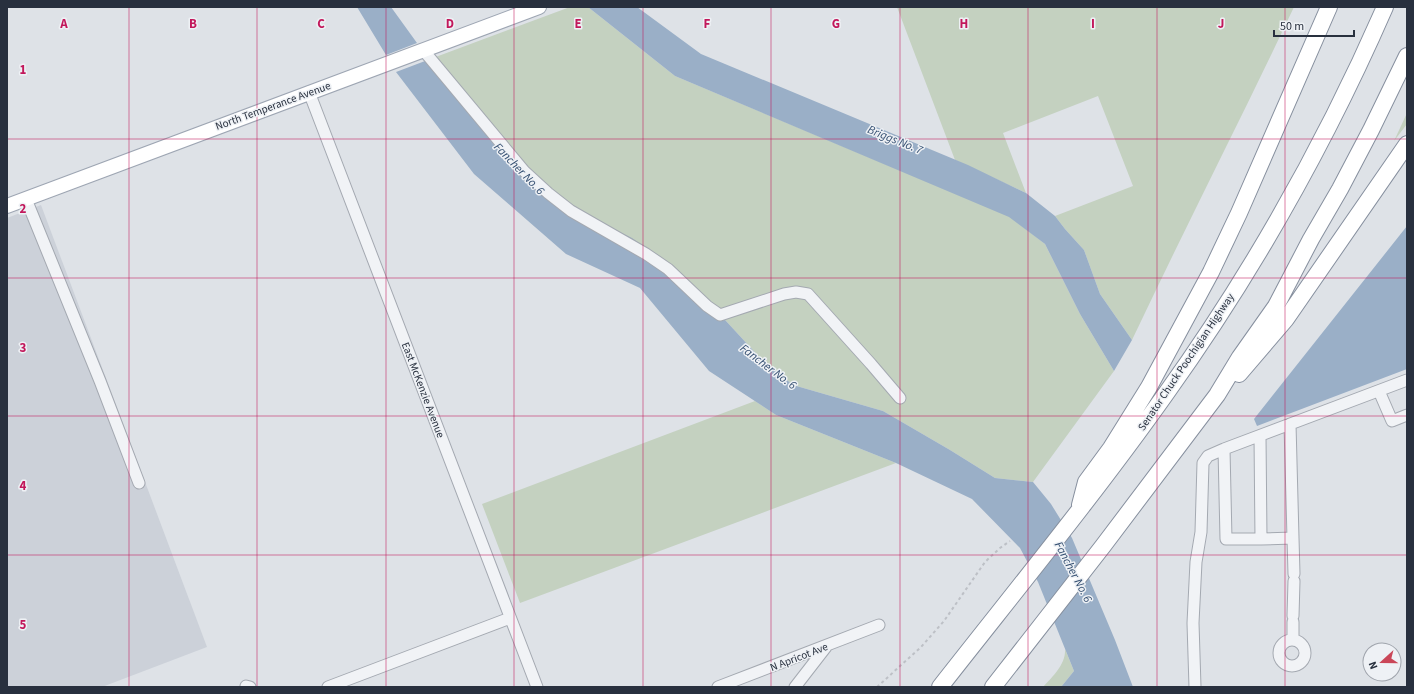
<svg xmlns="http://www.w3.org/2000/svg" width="1414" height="694" viewBox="0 0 1414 694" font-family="'Source Sans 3',sans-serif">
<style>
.built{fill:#ccd1d9}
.green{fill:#c4d1c0}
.water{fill:#9aafc7}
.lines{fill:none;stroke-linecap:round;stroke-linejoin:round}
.minor-casing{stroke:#a4a9b1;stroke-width:13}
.major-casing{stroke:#9ea6b3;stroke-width:16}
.highway-casing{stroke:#868f9e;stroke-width:18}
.path{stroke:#bdc0c6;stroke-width:2;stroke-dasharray:3 3;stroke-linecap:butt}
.minor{stroke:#f1f3f6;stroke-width:11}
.major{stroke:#fff;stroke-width:14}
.highway{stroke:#fff;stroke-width:16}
.grid{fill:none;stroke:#c2185b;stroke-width:1;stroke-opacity:0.55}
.labels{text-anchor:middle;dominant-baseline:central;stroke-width:3;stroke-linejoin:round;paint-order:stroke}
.street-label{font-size:11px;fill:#28303e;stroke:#eef1f5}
.water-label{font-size:12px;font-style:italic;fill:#334e70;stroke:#eef1f5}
.grid-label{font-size:13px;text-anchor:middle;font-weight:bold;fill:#c2185b;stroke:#eef1f5;stroke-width:3;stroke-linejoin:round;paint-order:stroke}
</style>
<rect width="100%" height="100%" fill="#dee2e7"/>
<path class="built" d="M41,205L207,647L102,687H7V218Z"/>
<path class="green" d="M570,7H588L675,76L1009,216L1045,244L1080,314L1114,371L1033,482L995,478L950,450L883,411L793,385L762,360L726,321L675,269L572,209L524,168L433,58Z
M897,7H1294C1241,119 1185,228 1132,340L1100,294L1084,250L1065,229L1055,216L1133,186L1098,96L1003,133L1026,193L955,160Z
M1407,113V124L1394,141Z
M755,401L776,415L896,463L520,603L482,504Z
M1065,649L1074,671L1061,687H1043C1053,676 1066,664 1065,649Z"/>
<path class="water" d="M357,7H391L417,43L386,55Z
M588,7H637L701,54L968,165L1026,193L1055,216L1065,229L1084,250L1100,294L1132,340L1114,371L1080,314L1045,244L1009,217L675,76Z
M433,58L524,168L572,209L632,238L675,269L726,321L762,360L793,385L883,411L950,450L995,478L1033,482L1051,504L1072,538L1115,640L1133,687H1061L1074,671L1038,582L1020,548L972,499L896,463L776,415L709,371L640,288L566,254L474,174L396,72Z
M1407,226V369L1257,426L1254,419Z"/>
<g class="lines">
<defs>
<path id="minor" d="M424,51L524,171L548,193L571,211L646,254L668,269L707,306L720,315L784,294L796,292L808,294L871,364L900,398
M309,92L537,687
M26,199L100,381L139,483
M1379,391L1392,421L1407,415
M1224,449L1226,539H1261L1260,436
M1293,538L1294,574
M1261,539L1293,538L1290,424
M1293,616L1294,581
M1293,640V622
M1279 653a13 13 0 1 1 26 0a13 13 0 1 1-26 0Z
M246,686L250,687
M328,687L510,618
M718,687L879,625
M795,687L826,647
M1195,687L1193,623L1196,562L1201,532L1203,463L1208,456L1224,449L1407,380"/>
<path id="major" d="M7,206L539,7"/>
<path id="highway" d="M1239,374L1286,319L1407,144
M1080,505L1086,482L1111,448L1149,387L1211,272L1239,213L1329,7
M940,687C1016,590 1094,495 1165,395C1251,275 1326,142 1385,7
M993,687L1103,546L1217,395L1240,357L1276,306L1311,239L1340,189L1371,130L1407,56"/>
</defs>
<use href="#minor" class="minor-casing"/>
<use href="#major" class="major-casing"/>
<use href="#highway" class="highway-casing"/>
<path class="path" d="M877,687L921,647L944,621L985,562L1000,548L1010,541"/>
<use href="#minor" class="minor"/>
<use href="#major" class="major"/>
<use href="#highway" class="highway"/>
</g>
<path class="grid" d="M129,7V687M257,7V687M386,7V687M514,7V687M643,7V687M771,7V687M900,7V687M1028,7V687M1157,7V687M1285,7V687M7,139H1407M7,278H1407M7,416H1407M7,555H1407"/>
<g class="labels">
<g class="street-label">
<text transform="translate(273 106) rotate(-20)">North Temperance Avenue</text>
<text transform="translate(1186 362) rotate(-56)">Senator Chuck Poochigian Highway</text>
<text transform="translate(423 390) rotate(69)">East McKenzie Avenue</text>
<text transform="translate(799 657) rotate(-21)">N Apricot Ave</text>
</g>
<g class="water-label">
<text transform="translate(895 140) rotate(22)">Briggs No. 7</text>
<text transform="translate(519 169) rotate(46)">Fancher No. 6</text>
<text transform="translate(768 367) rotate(37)">Fancher No. 6</text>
<text transform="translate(1073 572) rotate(62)">Fancher No. 6</text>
</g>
</g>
<g class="grid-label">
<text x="64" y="28">A</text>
<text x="193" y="28">B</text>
<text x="321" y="28">C</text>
<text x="450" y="28">D</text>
<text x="578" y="28">E</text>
<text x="707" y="28">F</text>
<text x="836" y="28">G</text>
<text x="964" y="28">H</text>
<text x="1093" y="28">I</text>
<text x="1221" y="28">J</text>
<text x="23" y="74">1</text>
<text x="23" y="213">2</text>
<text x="23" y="352">3</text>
<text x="23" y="490">4</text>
<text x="23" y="629">5</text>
</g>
<rect width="1414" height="694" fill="none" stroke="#28303e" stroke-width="16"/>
<g transform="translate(1382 662) rotate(249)"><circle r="19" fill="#eef1f5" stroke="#9fa4ac"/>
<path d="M0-3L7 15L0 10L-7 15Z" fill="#ca4658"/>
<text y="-6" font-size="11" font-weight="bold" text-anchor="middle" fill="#28303e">N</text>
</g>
<path d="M1274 30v6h80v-6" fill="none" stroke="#28303e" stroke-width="2"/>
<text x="1280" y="30" font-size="12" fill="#28303e" stroke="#eef1f5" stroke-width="3" paint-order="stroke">50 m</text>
</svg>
